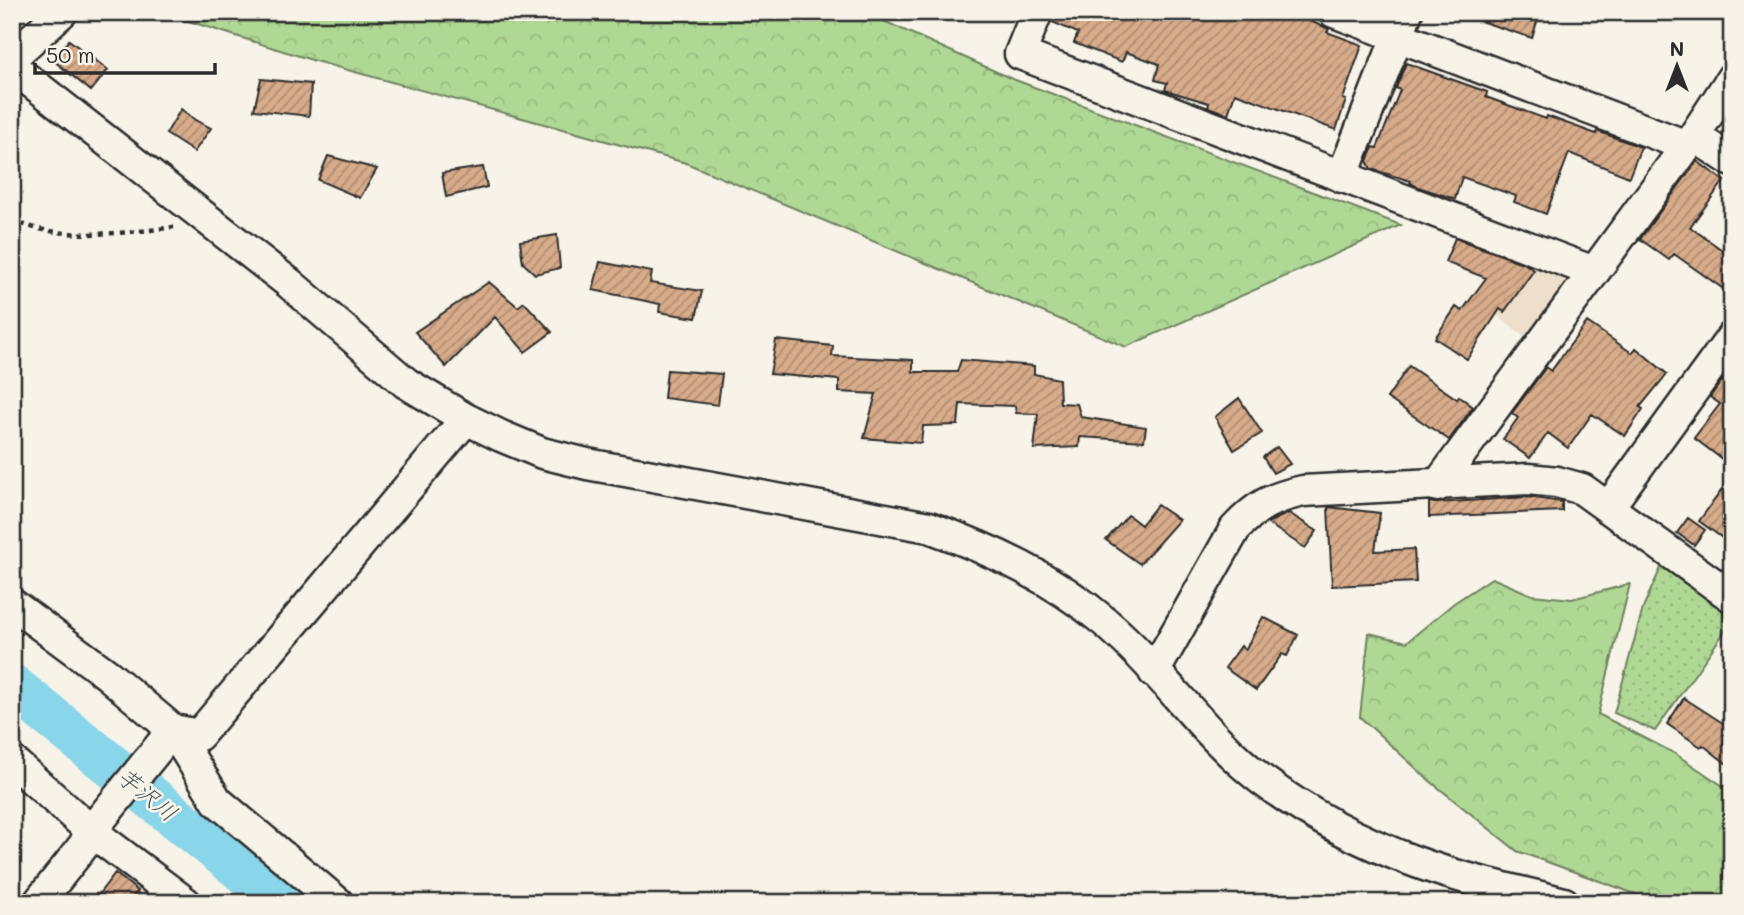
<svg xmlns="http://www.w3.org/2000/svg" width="1744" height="915" viewBox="0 0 1744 915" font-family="Mali,'Klee One',sans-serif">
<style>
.built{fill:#eedecc}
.forest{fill:url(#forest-crowns);stroke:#6e8260;stroke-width:2}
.park{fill:url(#park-dots);stroke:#6e8260;stroke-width:2}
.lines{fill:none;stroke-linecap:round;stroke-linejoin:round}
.river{stroke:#89d5ea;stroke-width:44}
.building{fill:url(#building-hatch);stroke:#2b2b2b;stroke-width:2}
.minor-casing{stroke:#2b2b2b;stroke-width:35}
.path{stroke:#2b2b2b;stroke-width:4.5;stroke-dasharray:5 5;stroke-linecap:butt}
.minor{stroke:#f7f3e8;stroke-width:30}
.labels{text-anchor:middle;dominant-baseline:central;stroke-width:5;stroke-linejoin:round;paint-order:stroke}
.water-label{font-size:23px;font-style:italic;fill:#42565b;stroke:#f7f3e8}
</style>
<defs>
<pattern id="forest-crowns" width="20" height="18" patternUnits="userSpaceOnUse" patternTransform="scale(1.75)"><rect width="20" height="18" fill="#b0d895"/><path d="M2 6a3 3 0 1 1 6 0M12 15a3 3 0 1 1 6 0" fill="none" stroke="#98ba81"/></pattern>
<pattern id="park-dots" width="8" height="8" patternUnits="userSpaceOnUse" patternTransform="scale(1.75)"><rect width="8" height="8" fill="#b0d895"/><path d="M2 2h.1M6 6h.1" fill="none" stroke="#98ba81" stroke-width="1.8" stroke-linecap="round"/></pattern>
<pattern id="building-hatch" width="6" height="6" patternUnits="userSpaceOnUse" patternTransform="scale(1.75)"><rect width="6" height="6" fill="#d8ac8a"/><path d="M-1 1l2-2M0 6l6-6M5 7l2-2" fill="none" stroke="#af8c71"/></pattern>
</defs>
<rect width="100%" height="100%" fill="#f7f3e8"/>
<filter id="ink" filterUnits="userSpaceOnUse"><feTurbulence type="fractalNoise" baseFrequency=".0143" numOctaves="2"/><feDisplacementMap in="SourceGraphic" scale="14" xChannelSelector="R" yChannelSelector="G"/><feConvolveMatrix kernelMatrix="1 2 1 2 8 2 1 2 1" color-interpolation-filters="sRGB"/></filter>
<g filter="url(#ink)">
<path class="built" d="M1507,250L1565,264L1570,282L1528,339L1471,296Z"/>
<path class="forest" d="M160,12H864L1010,78L1401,225L1126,347L686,163L315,61Z
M1492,578L1532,595L1572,599L1630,584L1598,714L1674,753L1732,792V903H1660L1517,851L1430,781L1360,717L1369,633L1407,642L1454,603Z"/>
<path class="park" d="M1664,561L1732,610V621L1655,731L1614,713L1644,605Z"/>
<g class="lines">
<path class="river" d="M12,686L283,903"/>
</g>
<path class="building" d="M1054,12H1277L1296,19L1297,16L1327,28L1329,29L1327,32L1362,45L1343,99L1346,100L1336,130L1235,93L1228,114L1208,107L1209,103L1165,90L1167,83L1155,80L1159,64L1126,52L1122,62L1074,43L1078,33L1052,22Z
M1466,12H1540L1532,38L1465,16Z
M69,40L108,70L91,91L53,60Z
M1406,63L1487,92L1486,97L1546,119L1547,116L1596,134L1597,131L1641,147L1629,177L1569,153L1546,214L1514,202L1516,196L1462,177L1455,199L1418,187L1410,183L1411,181L1371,169L1367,161L1373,147L1377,148L1400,90L1396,88Z
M261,79L311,84L309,116L254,110Z
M181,109L195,120L211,128L194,152L166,134Z
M328,156L377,169L360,198L318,180Z
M1697,161L1724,181L1690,227L1732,257V295L1674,254L1669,260L1640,239Z
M483,167L487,187L446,197L442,173Z
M557,235L560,268L535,274L523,263L520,241Z
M1455,238L1525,264L1534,270L1504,312L1500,309L1467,359L1435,338L1456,307L1462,311L1486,278L1445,262Z
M600,262L652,272L650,283L702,291L696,318L659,312L660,304L593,290Z
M489,282L518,307L524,302L552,332L525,352L495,317L446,367L415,332Z
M1587,322L1632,353L1636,348L1667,374L1640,407L1643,409L1625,436L1592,414L1568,448L1548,433L1530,458L1503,439L1518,418L1512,413L1546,367L1551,371Z
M776,340L833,346L832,356L913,360V372H957L961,360L1034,366V374L1059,379L1060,403L1077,404L1081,417L1146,427L1144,441L1080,437L1079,447L1034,449L1038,414L1016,413L1015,406L960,404L958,425L923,426L921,443L864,438L876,394L839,392V380L770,374Z
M1409,366L1457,399L1459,396L1473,407L1449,440L1387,398Z
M1732,367V446L1722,459L1694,438L1720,404L1710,397Z
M667,370L722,374L718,405L664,398Z
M1239,398L1262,433L1234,450L1215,417Z
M1277,447L1290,464L1273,473L1263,457Z
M1732,476V545L1699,521Z
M1528,497L1562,502V511L1429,517V502L1436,503Z
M1157,505L1179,520L1140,564L1106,540L1128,515L1141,525Z
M1328,507L1380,513L1375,551L1414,549L1416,582L1332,586Z
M1289,513L1317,531L1305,548L1267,523Z
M1688,518L1705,530L1694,545L1677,533Z
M1263,617L1298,635L1287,656L1282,654L1256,690L1225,668L1241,646L1245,650Z
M1684,698L1732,729V768L1703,745L1701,747L1667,724Z
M115,873L138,891L128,903H92Z"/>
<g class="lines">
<defs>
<path id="minor" d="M1037,12L1020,54L1594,272
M1334,12L1687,146
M12,57L62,12
M12,67L289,283L406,383L466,419L501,436L542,453L587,464L929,527C992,550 1053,578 1105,622C1162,670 1203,735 1262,780C1309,815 1361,842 1416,862C1464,880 1515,890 1564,903
M1694,136L1732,161
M1342,177L1407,12
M1437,486L1694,136L1732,78
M1608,508L1732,337
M12,604L108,675L173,730L217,801L338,903
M1154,672L1235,529C1257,505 1272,498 1303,491L1528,479L1557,482L1582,489L1732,597
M173,730L199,735L466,419
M12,761L91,831L186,903
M38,903L84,845L91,831L173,730"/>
</defs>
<use href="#minor" class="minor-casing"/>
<path class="path" d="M12,219C53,242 129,233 174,227"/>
<use href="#minor" class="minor"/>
</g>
</g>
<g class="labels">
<g class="water-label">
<text transform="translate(148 794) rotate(39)">芋沢川</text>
</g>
</g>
<rect width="1744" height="915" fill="none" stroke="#f7f3e8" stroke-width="42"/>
<rect x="21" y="21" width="1702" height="873" fill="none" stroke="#2b2b2b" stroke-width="2.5" filter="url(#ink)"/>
<g transform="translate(1677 66)" stroke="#f7f3e8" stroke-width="5" paint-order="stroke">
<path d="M0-5L12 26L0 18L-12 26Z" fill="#2b2b2b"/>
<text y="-10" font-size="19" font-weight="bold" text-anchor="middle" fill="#2b2b2b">N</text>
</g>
<path d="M35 63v10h180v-10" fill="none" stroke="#2b2b2b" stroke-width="3.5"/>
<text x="46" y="63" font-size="21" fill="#2b2b2b" stroke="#f7f3e8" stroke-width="5" paint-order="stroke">50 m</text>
</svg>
